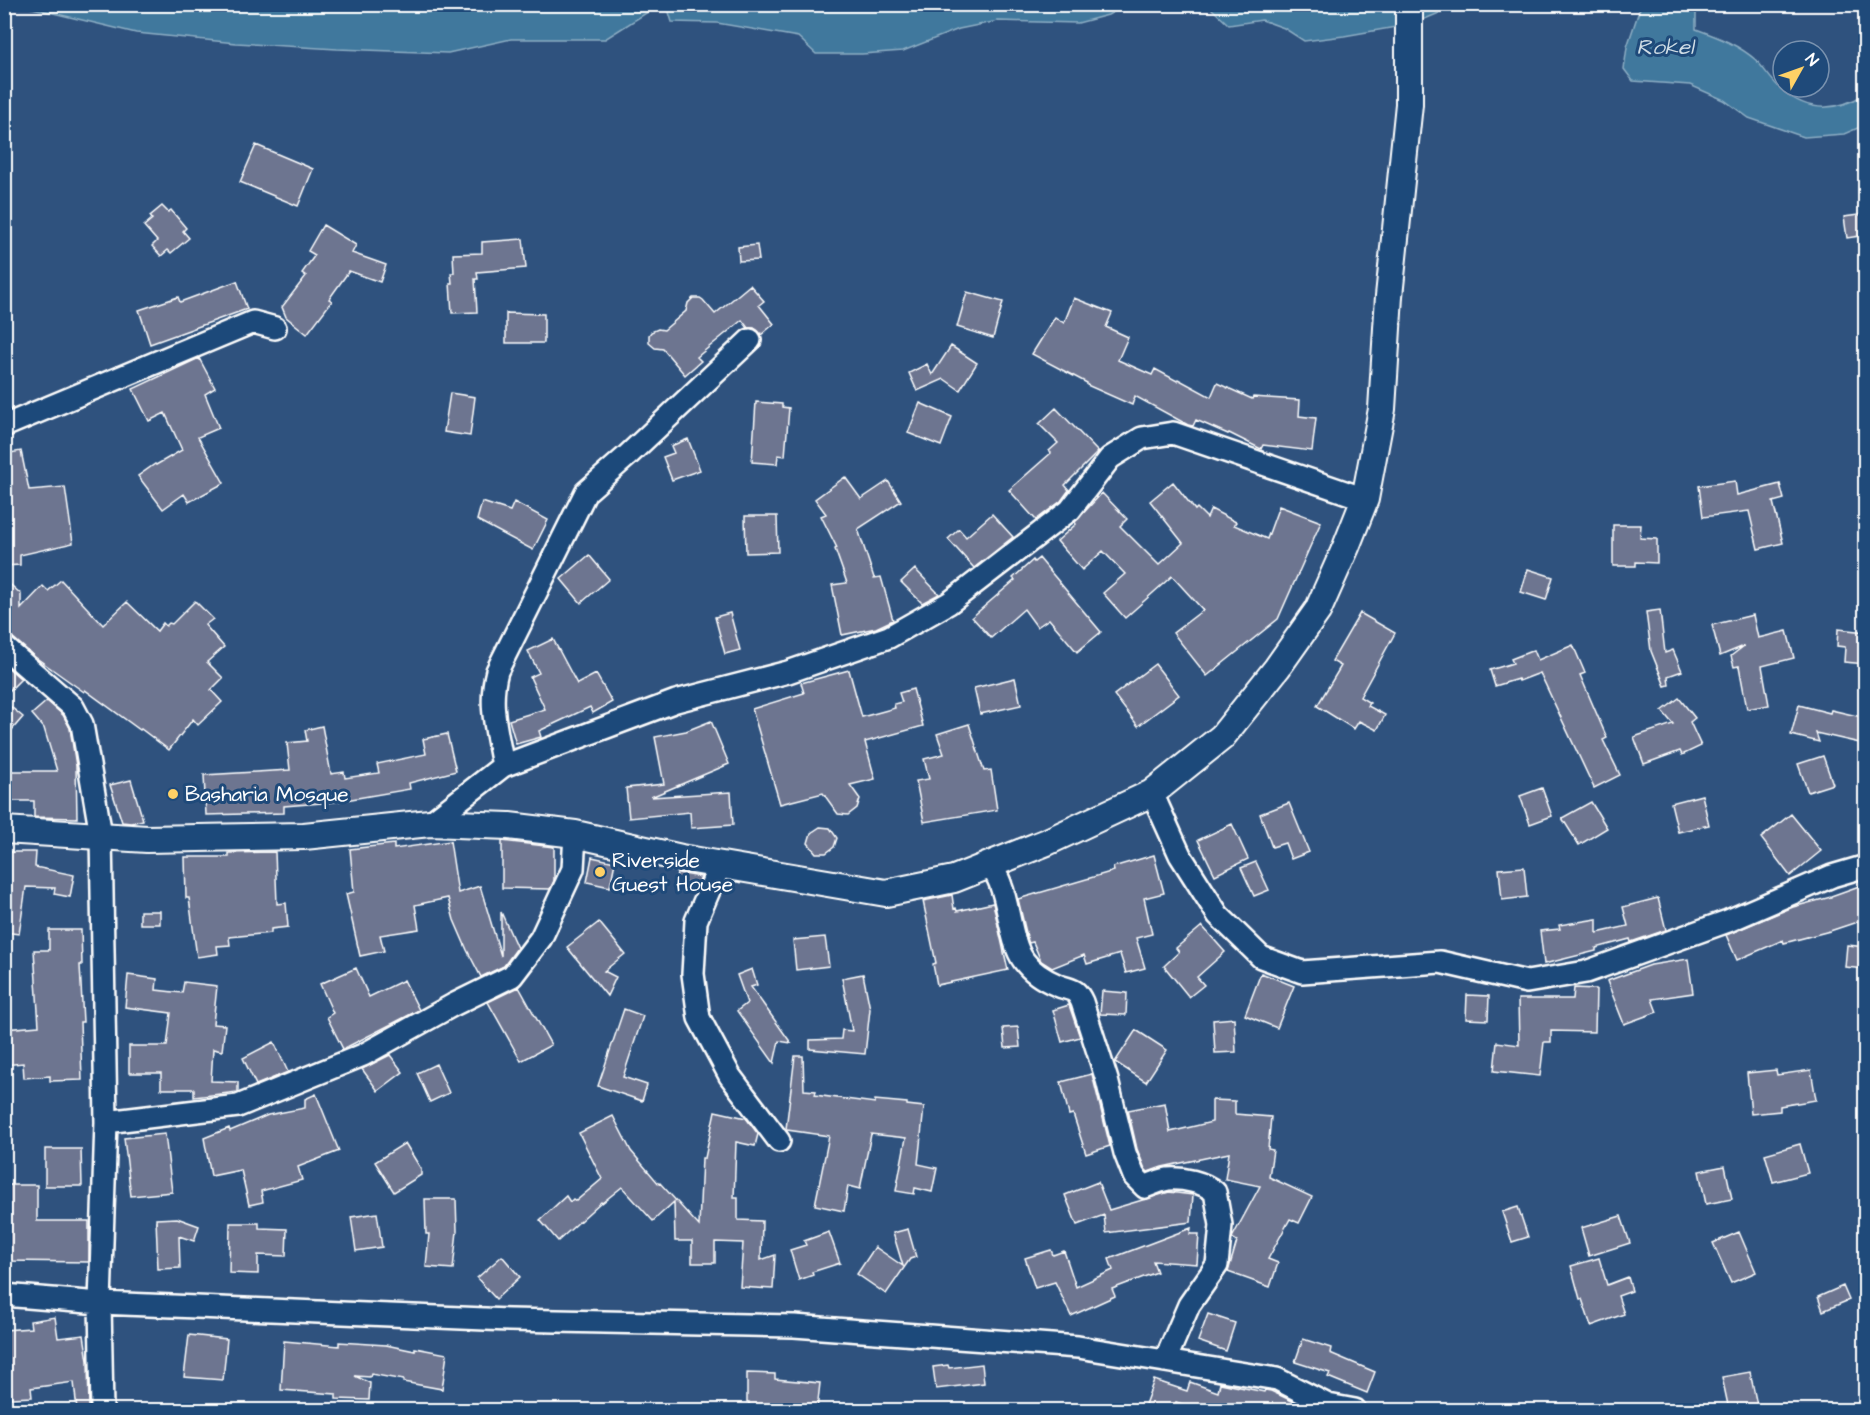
<svg xmlns="http://www.w3.org/2000/svg" width="1870" height="1415" viewBox="0 0 1870 1415" font-family="'Architects Daughter',sans-serif">
<style>
.water{fill:#41789d;stroke:#8daec4;stroke-width:1.5}
.building{fill:#6d7490;stroke:#fff;stroke-width:1.5}
.lines{fill:none;stroke-linecap:round;stroke-linejoin:round}
.minor-casing{stroke:#fff;stroke-width:26}
.tertiary-casing{stroke:#fff;stroke-width:30}
.minor{stroke:#1f4a7a;stroke-width:21}
.tertiary{stroke:#1f4a7a;stroke-width:26}
.poi-dot{fill:#ffd166;stroke:#1f4a7a;stroke-width:2}
.labels{text-anchor:middle;dominant-baseline:central;stroke-width:6;stroke-linejoin:round;paint-order:stroke}
.poi-label{font-size:21px;fill:#fff;stroke:#1f4a7a;text-anchor:start}
.water-label{font-size:22px;font-style:italic;fill:#d0dde6;stroke:#1f4a7a}
</style>
<rect width="100%" height="100%" fill="#2f527e"/>
<filter id="ink" filterUnits="userSpaceOnUse"><feTurbulence type="fractalNoise" baseFrequency=".0167" numOctaves="2"/><feDisplacementMap in="SourceGraphic" scale="12" xChannelSelector="R" yChannelSelector="G"/><feConvolveMatrix kernelMatrix="1 2 1 2 8 2 1 2 1" color-interpolation-filters="sRGB"/></filter>
<g filter="url(#ink)">
<path class="water" d="M20,5H1126L1108,15L1078,23L998,21L959,29L903,51L862,54H816L798,37L717,23L672,22L668,9L654,8L605,39H511L448,53L337,49L236,43L136,33Z
M1210,5H1458L1413,24L1344,36L1304,41L1284,28L1262,20L1229,25L1212,9Z
M1638,5H1696V29C1718,37 1739,45 1757,61C1765,70 1772,81 1781,89C1808,113 1836,112 1865,94V125L1844,134L1804,137L1749,118L1724,100L1690,85L1633,81L1624,69L1627,47L1640,8Z"/>
<path class="building" d="M256,145L313,169L298,206L240,182Z
M162,206L168,212L171,210L186,228L183,231L189,238L171,253L168,250L161,256L152,246L157,241L144,226L152,219L150,216Z
M1866,214V235L1847,238L1844,217Z
M323,225L356,245L352,253L386,265L380,282L349,271L329,299L332,301L307,334L286,317L282,307L306,276L302,273L315,255L308,251Z
M523,239L526,268L477,272L478,279H475L477,312L452,313L450,283H452L451,273H454L453,254L482,253V242Z
M757,245L759,260L739,261L738,247Z
M237,281L247,309L150,344L139,310L178,297L180,302Z
M750,285L764,301L759,305L774,324L761,335L754,328H748L742,320L697,357L701,361L685,375L663,349L655,348L649,343V335L651,332L658,329L664,330L686,311L688,303L693,298H700L703,300L715,314Z
M967,292L1003,302L993,338L957,327Z
M1074,298L1112,313L1106,327L1128,337L1118,360L1152,375L1155,369L1177,381L1178,379L1211,397L1217,383L1252,399L1253,397L1300,400L1299,416L1316,418L1312,451L1263,445L1261,449L1229,433L1228,434L1196,420L1193,426L1188,425L1135,396L1132,405L1087,385V383L1032,354L1055,317L1064,323Z
M506,313L544,314V343H506Z
M951,346L977,363L960,390L944,379L917,391L909,373L927,364L932,375Z
M199,358L215,388L205,394L219,428L198,437L224,483L189,502L184,494L163,509L138,476L155,464L156,465L182,450L165,413L149,421L133,389Z
M450,393L475,397L470,436L444,432Z
M756,402L782,404V407L789,408L785,456L778,455L777,464L752,462Z
M920,403L952,417L941,446L908,433Z
M1056,408L1098,452L1065,485L1069,490L1061,501L1036,520L1009,490L1051,453L1049,451L1058,443L1039,424Z
M688,439L700,470L672,480L663,457L674,453L671,446Z
M21,451L29,490L65,487L73,543L20,555V565L4,566V484H9L4,454Z
M845,477L861,499L888,481L901,501L858,529L874,578L881,577L893,620L876,628L842,635L832,585L847,583L835,549L837,548L821,516L826,514L815,499Z
M1735,481L1737,495L1780,484L1784,499L1773,502L1783,543L1758,549L1749,511L1703,517L1699,486Z
M1173,482L1195,510L1197,508L1207,518L1211,509L1236,522L1234,525L1267,539L1279,506L1321,522L1278,619L1207,676L1173,633L1203,610L1172,576L1125,618L1103,593L1125,574L1103,551L1082,570L1057,541L1076,524L1075,522L1102,493L1127,519L1120,526L1159,565L1183,543L1150,501Z
M482,502L510,511L514,502L548,520L533,550L477,520Z
M992,514L1013,537L974,568L948,539L959,529L966,537Z
M745,516H777L778,552L746,553Z
M1613,525H1641L1640,538L1657,539V563L1636,562V566H1613Z
M589,555L609,579L581,603L561,579Z
M1039,558L1101,632L1077,652L1049,619L1037,627L1024,609L991,638L972,617L1015,580L1013,578L1033,560L1034,562Z
M915,569L939,594L922,603L901,582Z
M1528,569L1553,577L1546,600L1521,592Z
M4,579L21,594V609L43,586L48,591L61,580L103,625L127,602L157,631L163,623L166,626L169,623L172,624L195,601L213,619L205,625L224,647L207,662L223,678L211,690L222,702L198,725L193,719L169,750L141,729L140,730L85,690L84,692L35,657L12,637L4,635Z
M1660,610L1665,653L1673,650L1682,671L1668,676L1669,685L1665,686L1651,651L1646,612Z
M730,613L740,650L725,654L715,617Z
M1360,613L1395,633L1360,697L1370,703L1368,706L1385,715L1377,730L1359,721L1354,729L1317,706L1341,666L1332,661Z
M1753,615L1758,638L1787,631L1794,658L1762,666L1769,705L1747,709L1739,666L1734,667L1731,656L1744,646L1720,656L1712,625Z
M1838,629L1866,632V664L1844,662L1845,647L1837,646Z
M553,639L577,684L596,674L612,702L593,713L590,707L539,731L541,737L516,744L509,720L545,709L530,677L539,673L528,651Z
M1573,645L1585,673L1580,675L1607,738L1603,740L1620,775L1594,788L1540,673L1519,681L1518,679L1495,686L1490,670L1513,663L1511,659L1534,650L1538,660Z
M4,664L21,679L4,696Z
M1155,664L1179,695L1138,726L1114,695Z
M849,670L862,717L895,708L894,704L902,702L899,693L913,689L923,726L865,742L875,779L850,785L860,799L857,808L848,815L838,814L823,793L780,804L752,709L804,693L801,683Z
M1015,678L1021,705L980,714L974,688Z
M1679,698L1695,718L1690,722L1701,746L1682,755L1680,751L1644,764L1634,737L1673,724L1662,711Z
M4,701L23,717L4,739Z
M47,701L63,715L70,728L76,766L77,818L34,817V801H4V771H57L44,728L32,714Z
M1799,705L1830,713L1831,710L1866,718L1860,743L1816,733L1819,742L1791,735Z
M711,721L729,764L651,797L731,792L733,825L691,828L690,812L629,818L626,788L664,784L655,737L686,731Z
M969,724L984,771L991,770L997,810L924,822L916,781L929,779L924,759L944,754L937,734Z
M322,726L331,774L344,772L345,778L379,773L377,764L426,754L423,739L447,734L456,771L409,783L410,789L334,802L284,806V813L206,815L204,775L290,770L287,743L307,741L305,730Z
M1823,756L1833,784L1808,792L1798,764Z
M131,780L143,820L131,823L122,822L110,785Z
M1542,788L1552,816L1530,824L1520,796Z
M1702,795L1709,825L1678,832L1671,803Z
M1591,802L1607,828L1579,845L1562,818Z
M1289,803L1309,852L1291,859L1285,843L1272,847L1260,814Z
M1791,814L1821,851L1790,876L1761,838Z
M1232,824L1248,859L1215,875L1198,840Z
M820,827L830,828L837,838L834,847L826,853H816L808,843L811,833Z
M450,841L458,893L480,886L501,956V912L517,948L504,966L481,977L467,950L454,920L448,898L415,905L419,929L380,935L384,951L360,956L346,894L354,892L350,849L394,844V849Z
M502,841L554,847V881L550,889L502,888Z
M4,852H36L35,867L74,875L70,897L54,894L55,888L26,887L19,934L4,932Z
M275,852L277,904L286,903L288,927L271,929V933L229,937L230,945L217,946L218,954L197,957L189,898H186L185,857H229V853Z
M1154,855L1164,893L1144,898L1152,934L1136,938L1145,968L1126,973L1120,954L1087,964L1084,955L1052,968L1041,961L1033,942L1029,943L1028,941L1018,899L1114,871L1113,867Z
M592,857L615,862L610,887L587,882Z
M1256,862L1269,890L1254,896L1241,868Z
M1524,867L1527,897L1502,900L1499,869Z
M677,872L678,873L701,877L698,884L676,882Z
M1862,885L1866,895V919L1830,931L1784,943L1783,940L1737,960L1726,935L1793,907L1831,897V896Z
M952,895L954,909L956,908L957,911L993,903L1008,970L937,985L933,964L936,963L923,901Z
M1658,898L1666,930L1634,941L1631,942L1630,939L1596,948V951L1544,964L1540,931L1560,929L1559,925L1597,919V933L1628,926L1623,907Z
M140,911H160V924H140Z
M599,922L625,954L604,971L616,977L607,996L567,947Z
M1202,926L1225,952L1197,977L1204,985L1189,997L1164,966L1179,952L1176,948Z
M49,930H81L82,965H80L83,1022H80L82,1080L50,1081V1076L24,1078L23,1063L4,1065V1029L39,1026L34,950H49Z
M825,937L829,966L796,970L793,940Z
M1847,945L1866,947V969L1845,967Z
M1688,959L1693,993L1652,999L1657,1012L1624,1024L1607,981L1651,965Z
M356,968L369,997L404,980L419,1010L343,1049L327,1017L333,1013L320,984Z
M752,969L757,985L751,987L791,1043L779,1041L774,1063L737,1011L747,1003L737,975Z
M1261,973L1294,986L1277,1028L1245,1015Z
M863,974L870,1009L865,1054L810,1049V1040L841,1039L842,1030L852,1031L842,978Z
M128,975L157,979L156,990L182,993L184,982L217,986L213,1024L225,1025L222,1051L213,1049L211,1081L238,1082V1092L194,1097V1089H161V1073H129V1046H167L171,1013L125,1007Z
M519,987L551,1045L521,1061L488,1002Z
M1574,988L1596,989L1595,1032L1551,1031V1042H1544L1540,1076L1494,1071L1497,1042L1519,1045L1518,999H1573Z
M1102,991L1127,993L1126,1015L1100,1014Z
M1467,995L1489,996L1488,1020L1466,1019Z
M1069,1005L1080,1037L1062,1042L1053,1010Z
M624,1009L643,1016L623,1077L647,1085L642,1101L598,1086Z
M1234,1018L1236,1052L1215,1053L1213,1020Z
M1018,1027L1020,1047L1005,1048L1003,1028Z
M1136,1030L1167,1050L1146,1082L1115,1062Z
M274,1042L288,1072L256,1085L243,1058Z
M390,1055L403,1072L378,1091L362,1069Z
M795,1056H803L804,1090L816,1091L815,1095L875,1103V1100L907,1103V1105L924,1107L918,1164L937,1168L932,1192L915,1188L914,1194L896,1191L906,1138L871,1134L860,1189L848,1186L844,1211L815,1205L829,1136L787,1130L786,1129Z
M436,1064L449,1093L430,1102L417,1073Z
M1776,1070L1777,1075L1811,1070L1816,1100L1780,1106V1111L1751,1114L1747,1073Z
M1092,1074L1110,1146L1086,1154L1073,1114L1069,1115L1061,1082Z
M316,1094L339,1151L298,1167L302,1180L261,1191L263,1202L249,1205L241,1170L211,1176L204,1138L229,1128L230,1131L268,1115L305,1108V1099Z
M1212,1100L1235,1101V1114L1271,1117L1268,1149L1273,1150L1269,1177L1312,1197L1299,1223L1290,1219L1268,1259L1278,1263L1270,1287L1228,1272L1237,1241L1232,1238L1233,1236L1260,1186L1225,1179L1229,1153L1162,1167L1148,1172L1145,1169L1137,1149L1128,1110L1165,1103L1170,1132L1212,1122Z
M715,1111L746,1118L758,1134L755,1146L736,1142L734,1198H738V1220L762,1221L761,1260L775,1255L773,1289L740,1287L743,1243L715,1242V1263H692V1241H675L674,1202L653,1221L622,1187L602,1203L601,1202L558,1241L540,1220L566,1196L570,1202L573,1199L576,1201L602,1179L579,1133L613,1116L631,1151L659,1184L660,1183L699,1226L702,1158H705Z
M165,1134L172,1192L131,1196L124,1138Z
M405,1143L421,1169V1175L394,1192L375,1162Z
M1800,1144L1808,1173L1773,1182L1765,1154Z
M45,1149H81L82,1186H45Z
M1725,1166L1732,1199L1706,1204L1699,1171Z
M1098,1182L1109,1210L1169,1192L1193,1195L1191,1222L1106,1233L1104,1215L1077,1225L1065,1195Z
M5,1185H37V1221H89V1262L6,1261Z
M425,1199H456L457,1231L453,1269L426,1267L429,1234H426Z
M1518,1207L1528,1237L1512,1242L1502,1212Z
M377,1213L382,1247L356,1251L351,1217Z
M1621,1216L1630,1243L1589,1256L1581,1228Z
M177,1218L199,1226L194,1241L179,1236L180,1268L158,1269L156,1219Z
M230,1223H259V1228L287,1229L286,1256L258,1255V1274L229,1273Z
M1191,1228L1190,1234H1199L1197,1264L1153,1261L1157,1272L1112,1289L1115,1296L1071,1316L1055,1282L1035,1288L1025,1258L1051,1250L1053,1255L1064,1251L1076,1287L1113,1270L1109,1259Z
M908,1229L916,1257L910,1259L886,1294L857,1274L875,1247L903,1266L893,1233Z
M829,1232L840,1263L812,1272L813,1275L799,1280L790,1250L806,1245L804,1241Z
M1739,1232L1756,1272L1731,1283L1713,1243Z
M502,1256L520,1277L496,1299L477,1278Z
M1599,1258L1607,1285L1628,1277L1632,1291L1618,1296L1624,1314L1591,1326L1582,1299H1580L1571,1266Z
M1843,1286L1849,1300L1823,1311L1818,1297Z
M1208,1314L1235,1323L1226,1351L1198,1341Z
M55,1317L58,1338L84,1335L88,1361L89,1410H77L74,1382L31,1388L32,1397L11,1398L10,1381L4,1382V1330L31,1328L30,1321Z
M189,1335L227,1339L223,1380L184,1377Z
M1303,1339L1331,1348L1330,1353L1375,1372L1367,1393L1328,1377L1330,1373L1295,1362Z
M284,1341L339,1346V1342L386,1345L415,1351V1348L447,1354L442,1389L403,1382L404,1380L371,1374L370,1377L355,1376L370,1383L369,1400L336,1399V1394L281,1390Z
M982,1364L984,1383L936,1389L933,1367L948,1365L949,1368Z
M1750,1372L1758,1410H1729L1722,1377Z
M747,1373L775,1374V1379L820,1383L817,1410H749V1402H747Z
M1154,1380L1187,1391L1190,1382L1218,1392L1220,1383L1264,1392L1265,1390L1271,1391L1311,1410H1200L1176,1402L1173,1410H1143Z"/>
<g class="lines">
<defs>
<path id="minor" d="M4,426L253,322L275,328
M4,647L73,707L82,724L101,835L106,1122L100,1303L102,1410
M503,766C497,731 488,705 497,671L586,492L627,456L750,340
M1152,793L1180,855L1218,915L1261,957L1302,972L1440,962L1527,982L1586,972L1728,921L1832,876L1866,866
M430,823L503,766L676,701L788,672L889,637L949,603L1070,510L1110,458L1142,438L1173,433L1365,499
M720,865L696,921L693,974L699,1018L730,1076L779,1141
M991,865C994,872 999,878 1001,886C1009,906 1011,944 1024,961C1032,972 1045,980 1057,985C1071,991 1075,987 1082,1002L1107,1080L1125,1153L1134,1176L1145,1187C1152,1184 1161,1180 1168,1179C1184,1178 1203,1182 1215,1192L1221,1225L1217,1265L1189,1305L1165,1361
M106,1122L238,1106L363,1055L453,1005L512,976L541,938L573,869L575,834
M4,1295L100,1303L509,1320L794,1326L1078,1347L1277,1379L1328,1405L1355,1410"/>
<path id="tertiary" d="M4,830L147,839L304,836L430,823L509,826L575,834L681,858L886,893L954,879L1047,842L1152,793L1222,737L1277,668L1318,610L1346,547L1365,499L1382,409L1389,296L1409,104V4"/>
</defs>
<use href="#minor" class="minor-casing"/>
<use href="#tertiary" class="tertiary-casing"/>
<use href="#minor" class="minor"/>
<use href="#tertiary" class="tertiary"/>
</g>
</g>
<g class="poi-dot">
<circle cx="173" cy="794" r="6"/>
<circle cx="600" cy="872" r="6"/>
</g>
<g class="labels">
<g class="poi-label">
<text x="185" y="794">Basharia Mosque</text>
<text x="612" y="860">Riverside<tspan x="612" dy="24">Guest House</tspan></text>
</g>
<g class="water-label">
<text x="1665" y="47">Rokel</text>
</g>
</g>
<rect width="1870" height="1415" fill="none" stroke="#1f4a7a" stroke-width="24"/>
<rect x="12" y="12" width="1846" height="1391" fill="none" stroke="#fff" stroke-width="2" filter="url(#ink)"/>
<g transform="translate(1801 69) rotate(50)"><circle r="28" fill="#1f4a7a" stroke="#7992af" stroke-width="1.5"/>
<path d="M0-4.5L10 22L0 15L-10 22Z" fill="#ffd166"/>
<text y="-9" font-size="16" font-weight="bold" text-anchor="middle" fill="#ffffff">N</text>
</g>
</svg>
